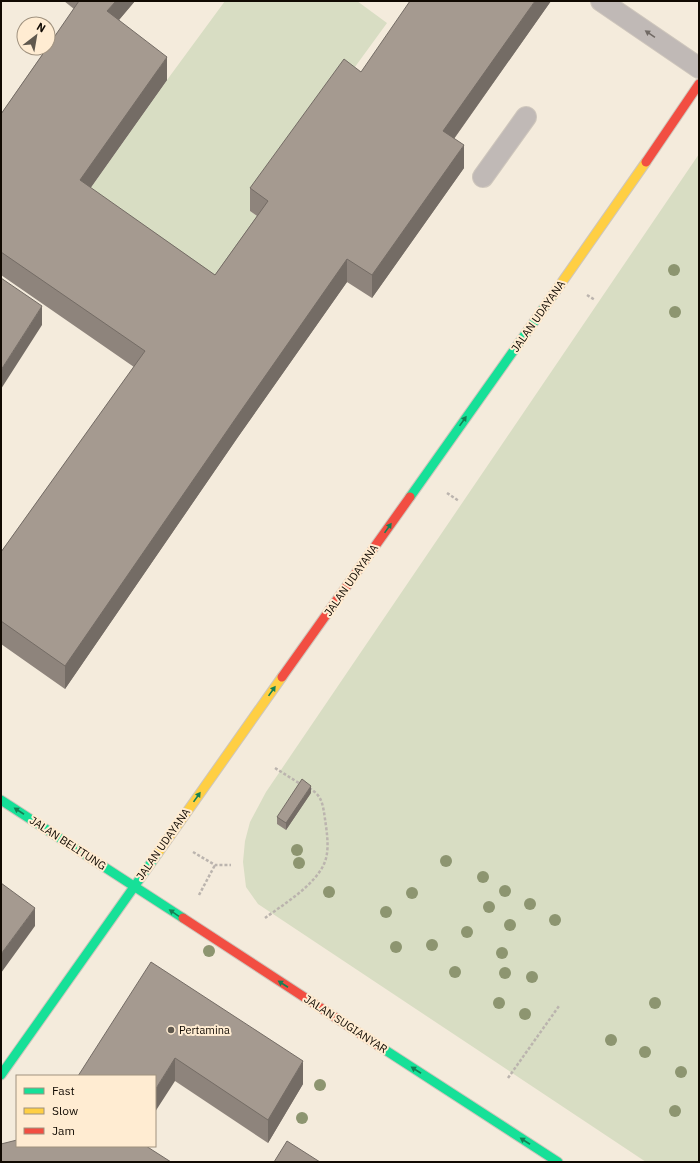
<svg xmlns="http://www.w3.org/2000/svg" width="700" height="1163" viewBox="0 0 700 1163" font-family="'IBM Plex Sans',sans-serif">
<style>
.green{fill:#d8ddc3}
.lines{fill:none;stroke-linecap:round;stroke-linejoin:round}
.lane-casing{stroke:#cec6bc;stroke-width:22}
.fast-casing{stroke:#cec6bc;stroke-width:11}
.slow-casing{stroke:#cec6bc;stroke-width:11}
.jam-casing{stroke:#cec6bc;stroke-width:11}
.path{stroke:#bbb4ae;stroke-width:2.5;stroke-dasharray:3 2;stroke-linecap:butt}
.lane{stroke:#c0b9b6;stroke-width:20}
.fast{stroke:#16e098;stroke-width:9}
.slow{stroke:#ffcf43;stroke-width:9}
.jam{stroke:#f24e42;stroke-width:9}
.tree{fill:#8d9570}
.wall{fill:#8e847c}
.shaded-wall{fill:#746c65}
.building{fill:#a59a90;stroke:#746c65}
.oneway{fill:#716a65}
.oneway2{fill:#148054}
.poi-dot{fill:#60594e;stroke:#ffecd2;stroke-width:1.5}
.labels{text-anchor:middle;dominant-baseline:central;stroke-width:4;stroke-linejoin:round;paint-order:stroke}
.street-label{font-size:11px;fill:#110a02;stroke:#ffecd2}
.poi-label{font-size:11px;fill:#110a02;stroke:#ffecd2;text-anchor:start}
</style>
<rect width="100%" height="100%" fill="#f4ebdc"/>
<path class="green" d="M225,1H357L387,23L250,211L268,224L215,298L80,203L167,80Z
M699,154V1162H646L258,904L246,887L243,862L245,841L250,822L266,792Z"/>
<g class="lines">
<defs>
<path id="lane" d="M601,1L699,68
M483,177L526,117"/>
<path id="fast" d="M410,497L553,295
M1,800L183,918
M379,1046L558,1162
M1,1075L158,853"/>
<path id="slow" d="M553,295L646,162
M158,853L282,677"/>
<path id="jam" d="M646,162L699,84
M282,677L410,497
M183,918L379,1046"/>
</defs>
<use href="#lane" class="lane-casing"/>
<use href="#fast" class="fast-casing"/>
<use href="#slow" class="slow-casing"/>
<use href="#jam" class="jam-casing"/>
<path class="path" d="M587,295L595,300
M447,493L459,501
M275,768L302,785
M193,852L215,865H231
M199,895L215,865
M265,918C284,904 314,886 324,864C330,851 327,833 325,819C323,805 322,795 309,788
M508,1078L559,1006"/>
<use href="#lane" class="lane"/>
<use href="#fast" class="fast"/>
<use href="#slow" class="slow"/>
<use href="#jam" class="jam"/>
</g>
<g class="tree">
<circle cx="674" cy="270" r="6"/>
<circle cx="675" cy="312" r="6"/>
<circle cx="297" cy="850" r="6"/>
<circle cx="446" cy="861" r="6"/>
<circle cx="299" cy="863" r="6"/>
<circle cx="483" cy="877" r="6"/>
<circle cx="505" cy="891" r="6"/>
<circle cx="329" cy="892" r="6"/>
<circle cx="412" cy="893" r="6"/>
<circle cx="530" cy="904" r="6"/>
<circle cx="489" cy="907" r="6"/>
<circle cx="386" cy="912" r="6"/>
<circle cx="555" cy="920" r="6"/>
<circle cx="510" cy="925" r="6"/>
<circle cx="467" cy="932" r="6"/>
<circle cx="432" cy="945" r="6"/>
<circle cx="396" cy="947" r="6"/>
<circle cx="209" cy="951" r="6"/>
<circle cx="502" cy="953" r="6"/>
<circle cx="455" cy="972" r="6"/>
<circle cx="505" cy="973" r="6"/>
<circle cx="532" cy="977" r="6"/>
<circle cx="499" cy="1003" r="6"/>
<circle cx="655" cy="1003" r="6"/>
<circle cx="525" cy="1014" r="6"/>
<circle cx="611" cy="1040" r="6"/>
<circle cx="645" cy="1052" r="6"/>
<circle cx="681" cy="1072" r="6"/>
<circle cx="320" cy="1085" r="6"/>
<circle cx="675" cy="1111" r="6"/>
<circle cx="302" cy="1118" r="6"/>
</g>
<path class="wall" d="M64,1H135L119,20L167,80L90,188L215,275L257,216L250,211V188L361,72L551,1L454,139L464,168L372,298L347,282L238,437L65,689L1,644V552L134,367L1,275V114L74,9Z
M311,793L286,830L277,824V817Z
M151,962L303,1084L268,1143L175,1081Z"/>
<path class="shaded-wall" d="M116,1H135L107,34V11Z
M535,1H551L443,154V131Z
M167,57V80L80,203V180Z
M464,145V168L372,298V275Z
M347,259V282L238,437L65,689V666L238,415Z
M42,306V325L1,389V370Z
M311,786V793L286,830V823Z
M35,908V926L1,973V954Z
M175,1058V1081L155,1112V1090Z
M303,1061V1084L268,1143V1120Z"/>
<path class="building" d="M79,1H116L107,11L167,57L80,180L215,275L268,201L250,188L344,59L361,72L410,1H535L443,131L464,145L372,275L347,259L238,415L65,666L1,621V552L145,351L1,252V114L47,48H48V46Z
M1,278L42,306L1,370Z
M302,779L311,786L286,823L277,817Z
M1,883L35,908L1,954Z
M151,962L303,1061L268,1120L175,1058L155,1090V1076H78Z
M17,1140V1146H146L171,1162H1V1144Z
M287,1141L320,1162H274Z"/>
<defs><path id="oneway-solid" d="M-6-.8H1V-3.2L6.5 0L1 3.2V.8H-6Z"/></defs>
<use class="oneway" href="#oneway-solid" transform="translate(650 34) rotate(-146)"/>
<g class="oneway2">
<use href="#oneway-solid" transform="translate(463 421) rotate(-55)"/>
<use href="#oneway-solid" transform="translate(388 528) rotate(-55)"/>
<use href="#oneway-solid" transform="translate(272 691) rotate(-55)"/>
<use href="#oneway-solid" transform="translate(197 797) rotate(-55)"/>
<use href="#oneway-solid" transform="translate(19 811) rotate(-147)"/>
<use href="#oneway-solid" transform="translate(174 913) rotate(-146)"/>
<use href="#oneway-solid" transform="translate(283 984) rotate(-147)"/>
<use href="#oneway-solid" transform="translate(416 1070) rotate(-147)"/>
<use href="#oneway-solid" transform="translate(525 1141) rotate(-147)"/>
</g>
<circle class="poi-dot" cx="171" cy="1030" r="4"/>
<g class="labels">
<g class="street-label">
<text transform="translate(538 316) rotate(-55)">JALAN UDAYANA</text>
<text transform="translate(351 580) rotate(-55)">JALAN UDAYANA</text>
<text transform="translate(68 843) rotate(33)">JALAN BELITUNG</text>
<text transform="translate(163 844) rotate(-55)">JALAN UDAYANA</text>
<text transform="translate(346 1024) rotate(33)">JALAN SUGIANYAR</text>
</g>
<g class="poi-label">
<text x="179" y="1030">Pertamina</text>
</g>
</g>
<rect width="700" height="1163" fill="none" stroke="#110a02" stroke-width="4"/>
<rect x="16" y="1075" width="140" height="72" fill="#ffecd2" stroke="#a0927f"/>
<rect x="24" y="1088" width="20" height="6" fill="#16e098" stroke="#a0927f"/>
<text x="52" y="1095" font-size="12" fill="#110a02">Fast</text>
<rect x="24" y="1108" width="20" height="6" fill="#ffcf43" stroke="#a0927f"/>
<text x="52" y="1115" font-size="12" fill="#110a02">Slow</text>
<rect x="24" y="1128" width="20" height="6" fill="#f24e42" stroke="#a0927f"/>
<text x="52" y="1135" font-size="12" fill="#110a02">Jam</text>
<g transform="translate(36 36) rotate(31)"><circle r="19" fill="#ffecd2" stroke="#a0927f"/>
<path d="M0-3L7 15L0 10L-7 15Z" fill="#60594e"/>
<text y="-6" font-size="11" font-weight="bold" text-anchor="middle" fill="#110a02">N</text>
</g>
</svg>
